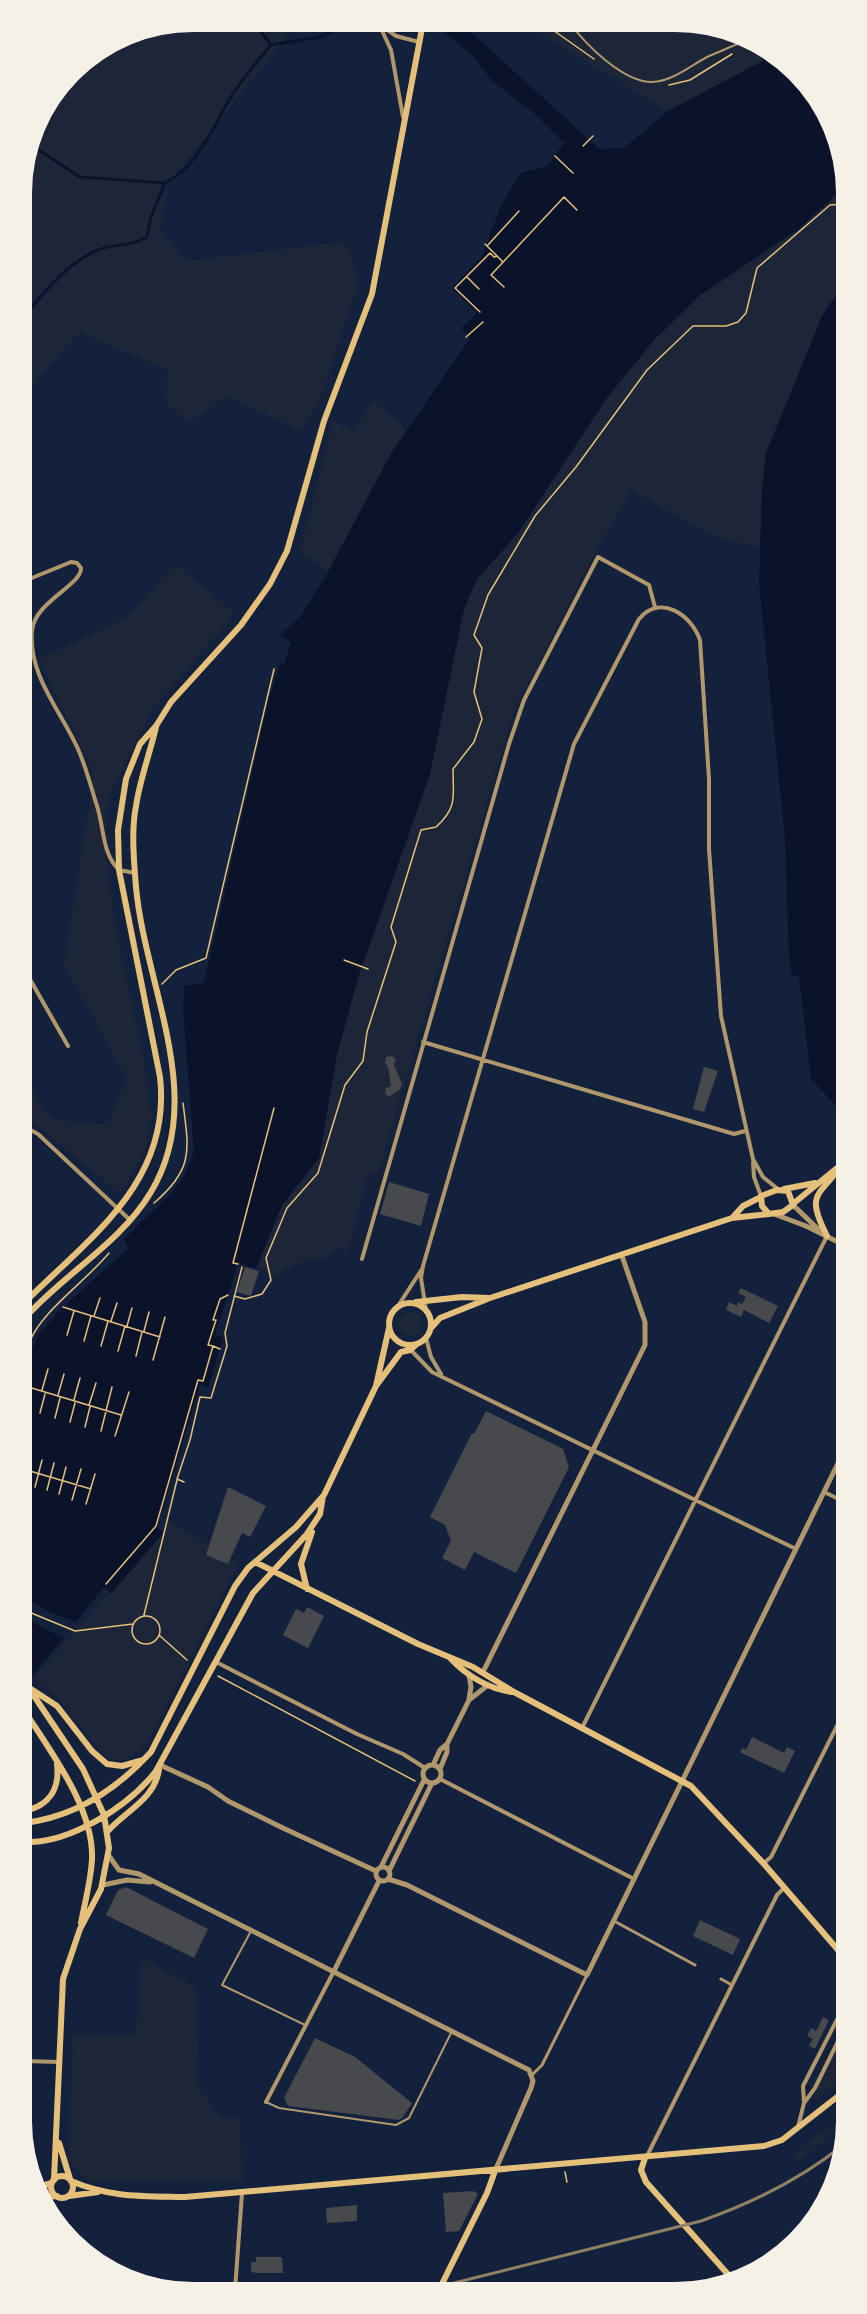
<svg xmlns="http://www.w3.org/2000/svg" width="867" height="2314" viewBox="0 0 867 2314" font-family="'Public Sans',sans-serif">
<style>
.green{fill:#1d2539}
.water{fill:#0b132b}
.pier{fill:#14213d}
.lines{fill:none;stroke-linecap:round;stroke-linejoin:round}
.stream{stroke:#0b132b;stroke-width:3}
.building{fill:#48494c}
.path{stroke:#e5c07b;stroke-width:1.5}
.service{stroke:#b1986c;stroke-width:2}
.pedestrian{stroke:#b1986c;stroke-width:3}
.minor{stroke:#b1986c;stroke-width:4}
.tertiary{stroke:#b1986c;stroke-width:5}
.secondary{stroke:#e5c07b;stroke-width:6}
.rail{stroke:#918062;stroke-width:3}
</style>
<rect width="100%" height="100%" fill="#14213d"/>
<path class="green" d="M192,21L282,22L288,28L282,44L170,181L160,230L186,261L343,242L351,254L359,282L322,395L301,431L227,396L190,422L166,405L167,370L80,332L22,397L21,181L39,117L79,64L127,34Z
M522,23L708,24L770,57L668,111Z
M843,188V285L823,314L766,453L761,547L721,539L631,491L600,544L514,710L378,1175L368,1173L347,1254L338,1246L326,1258C304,1260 292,1264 273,1277L258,1265L282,1205L319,1158L337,1055L358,978L428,778L464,609L477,579L518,533L606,399L654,340L699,296L800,228Z
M373,400L407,430L392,452L328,571L300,552L333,421L354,431Z
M176,564L235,613L151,711L111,793L107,810L106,857L117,937L139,1034L152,1116L145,1152L129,1180L119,1193L43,1130L36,1125L23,1123V1072L43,1109L55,1120L107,1124L127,1079L64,965L94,775L39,659L126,618Z
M398 1324a12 12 0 1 1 24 0a12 12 0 1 1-24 0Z
M170,1522L239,1563L150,1740C136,1755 125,1767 103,1755L58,1699L34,1678Z
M141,1957L197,1988L199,2092L208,2096C210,2115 222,2119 239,2118L243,2182L88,2181L68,2160L73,2034L136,2035Z
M845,2032L846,2075L817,2099L813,2098Z
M827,2127L833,2134L799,2161L793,2154Z"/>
<path class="water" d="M446,23H458L481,41L599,149L624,148L668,111L770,57L796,71L843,159V188L800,228L699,296L654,340L606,399L518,533L477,579L464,609L430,774L358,978L337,1055L319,1158L282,1205L256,1268L238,1264L215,1334L223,1338L208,1388L200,1384L157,1528L164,1532L111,1594L104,1587L34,1674L24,1680L23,1402L31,1353L38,1335L63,1307L128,1249L124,1239L172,1192L185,1174L194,1151L183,1008L184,986L204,983L269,698L280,663L284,664L291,643L280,635L300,617L328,572L392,452L470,338L461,328L477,313L452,288L482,256L501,206L520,173L547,167L564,143L534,113L493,82L472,55L444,32Z
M843,285V552L841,606L843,658L844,1114L811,1079L799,976L792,975L789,958L785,839L759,583L762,489L766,453L823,314Z"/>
<path class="pier" d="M24,1596L47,1611L79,1623L66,1638L46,1630L24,1617Z"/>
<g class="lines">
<path class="stream" d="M253,21L271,45
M31,145L80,177L165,183C198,167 213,126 231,97C243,78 257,62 271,45L320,37L352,22
M22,318C44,294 66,263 98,250C114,243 127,248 147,237L151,217L165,183"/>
</g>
<path class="building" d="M392,1056L396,1060L394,1065L402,1084L400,1089L388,1097L385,1093L386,1088L391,1086L388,1067L385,1063L386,1057Z
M704,1067L718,1071L704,1112L693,1109Z
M389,1182L429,1194L421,1226L380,1214Z
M245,1267L259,1271L251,1296L237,1292Z
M741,1288L778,1306L769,1323L744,1310L741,1317L726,1310L729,1302L737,1306L738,1302L742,1304L746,1297L738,1293Z
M486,1411L563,1449L569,1467L516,1573L474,1552L465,1570L442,1558L451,1541L445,1525L430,1517L472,1433L474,1434Z
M228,1487L266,1506L250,1537L242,1533L228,1564L206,1555Z
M307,1607L324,1616L308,1648L283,1635L296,1609L304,1613Z
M752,1737L784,1753L787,1747L795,1751L784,1773L740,1752L742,1748L746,1750Z
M126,1887L208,1929L194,1958L106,1915L118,1890Z
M700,1920L740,1939L733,1955L693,1936Z
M823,2017L829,2020L815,2049L809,2046L813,2039L807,2036L811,2028L816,2031Z
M315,2038L355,2057L412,2103L403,2117L399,2120L288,2106L284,2098Z
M473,2191L478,2194L459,2231L446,2232L443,2193Z
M357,2205V2221L327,2223L326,2208Z
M256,2257H282L283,2273H255L251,2271V2262H256Z"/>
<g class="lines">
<path class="path" d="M543,23L594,59
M669,85L690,80L732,54
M583,146L593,136
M555,156L573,173
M485,244L503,262
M487,246L519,211
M467,277L479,289
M504,287L491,275L564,197L577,210
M480,312L455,288L490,253L494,257L497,256
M466,337L483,322
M344,960L368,969
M162,984L176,970L206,958L274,669
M154,1203C194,1169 189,1150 183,1103
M238,1264L233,1263L274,1108
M234,1296L245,1299L262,1294L271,1280L266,1258L287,1208L318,1173L345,1085L363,1061L367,1032L396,942L391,927L421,830L436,827C458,807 453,796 453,769L474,742L482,719L474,692L482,648L474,635L488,595L535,516L576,467L647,370L693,326H726L738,322L746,313L757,268L830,205L843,204
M63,1307L160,1337
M94,1316L100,1298
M111,1321L117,1303
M127,1326L132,1308
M144,1331L149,1312
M67,1335L74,1311
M84,1341L91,1316
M101,1346L108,1321
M213,1346L220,1349
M118,1351L125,1326
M136,1356L142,1332
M153,1360L165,1317
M23,1374C25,1363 26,1351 30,1341C41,1312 87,1280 109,1253
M25,1386L121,1415
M42,1390L48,1369
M58,1395L64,1374
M74,1400L80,1378
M89,1405L96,1383
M40,1413L45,1394
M55,1418L60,1398
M70,1422L75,1403
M85,1427L90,1407
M101,1431L112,1387
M115,1436L129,1392
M23,1469L91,1489
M184,1482L177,1479L190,1440L200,1397L211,1398L227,1346L225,1333L242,1267
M23,1483L30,1457
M35,1487L42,1460
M47,1490L54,1463
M59,1494L66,1467
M72,1500L81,1469
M86,1504L95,1474
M106,1584L156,1526L198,1380L203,1381L213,1346L208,1345L216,1320H213L220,1299L228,1295
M24,1610L75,1631L133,1624
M144,1615L177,1480
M132 1630a14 14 0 1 1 28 0a14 14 0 1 1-28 0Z
M159,1635L187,1660
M218,1676L415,1781
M565,2172L567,2182"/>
<path class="service" d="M570,23C586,45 623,82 652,82C673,81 690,66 707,57C719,52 730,47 742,42
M251,1931L222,1985L305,2025
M266,2102L279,2108L396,2125L409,2118L451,2033"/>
<path class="pedestrian" d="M614,1921L695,1965
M721,1979L732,1985
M532,2075L542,2065L587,1975"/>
<path class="minor" d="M378,22L391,50L403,117
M384,22H398
M382,26L396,36L419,42
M22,582L71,562L77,563L81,568C82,585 34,602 32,631C28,675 61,711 78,749C86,767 91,787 97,806C104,827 102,854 119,870L135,873
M23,967L68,1046
M423,1042L734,1134L745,1131
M23,1126L38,1134L130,1220
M753,1162L754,1177L761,1196
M362,1259L509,744L524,700L598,557L649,585L655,607
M398,1306L422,1269
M426,1310L421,1278L423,1266L574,744L639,619C660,594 691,614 700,640L709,779V849L721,1016L753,1159L763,1177L778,1189
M426,1338L431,1357L441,1374
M406,1345L432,1372L796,1549
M824,1492L845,1502
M216,1662L357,1734L403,1754L425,1768
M582,1728L827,1236
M440,1779L634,1879
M764,1863L771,1857L845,1710
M24,2061L59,2062
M266,2102L334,1971
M804,2103L815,2088L845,2027
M798,2127L804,2103L803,2086L845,2004
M647,2156L777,1895L784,1888
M235,2290L242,2193"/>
<path class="tertiary" d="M793,1205L818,1229
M774,1214L806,1226L844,1245
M483,1672L645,1345V1322L622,1256
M469,1675L471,1687L469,1699
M423 1774a9 9 0 1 1 18 0a9 9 0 1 1-18 0Z
M160,1765L208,1787L228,1801L285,1829L376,1871
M433,1765L440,1750L447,1744
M440,1769L447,1752V1744L469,1700L488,1685
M109,1856L119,1870L139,1874L529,2070L533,2081L531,2088L495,2171
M376 1874a7 7 0 1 1 14 0a7 7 0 1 1-14 0Z
M381,1867L424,1780
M389,1871L432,1783
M388,1879L407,1885L587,1975L845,1449
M103,1885L127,1880L150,1882
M334,1971L379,1881"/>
<path class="secondary" d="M784,1189L815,1183
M777,1190L788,1191L793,1205L783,1212L769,1214L762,1206L761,1196Z
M794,1203L837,1168
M733,1217L743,1206L761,1197
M827,1236C804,1191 820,1197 844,1162
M416,1302L462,1297L489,1298
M389 1324a21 21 0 1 1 42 0a21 21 0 1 1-42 0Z
M23,1304C90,1237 172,1182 160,1077L119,870L118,830L126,779L140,744L156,726L171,702L241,625L270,584L287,551L324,421L372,294L423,23
M23,1320C62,1275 120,1244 151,1192C208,1097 145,987 136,887C134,861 131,832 136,806C140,779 150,753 156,727
M431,1328L440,1318L490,1298L732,1218L769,1214
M376,1386L389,1328
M255,1562L418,1644L473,1667L514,1692L691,1786L764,1864L845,1958
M307,1589L301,1564L312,1532
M451,1659C467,1676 489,1689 512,1692
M24,1681L83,1769L104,1815L109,1848L101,1889L80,1929L63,1979L54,2180
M31,1689L57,1706L92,1751L107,1764L122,1766L143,1760
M24,1710C50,1751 94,1808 92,1859C91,1880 85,1902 81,1923
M24,1811C49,1806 60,1789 57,1764
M24,1823C75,1817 117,1789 151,1752L235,1586L248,1568L296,1527L324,1495L376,1386L401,1352L410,1350L417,1344
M107,1832C125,1811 154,1800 159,1770
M24,1842C70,1844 129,1806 156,1771L253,1593L307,1534L320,1514L323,1496
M59,2143L70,2179
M645,2158L641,2170L646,2182L733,2280
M51 2187a11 11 0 1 1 22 0a11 11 0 1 1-22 0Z
M71,2181C111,2198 143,2196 185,2197L764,2146L782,2140L846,2090
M41,2186L52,2183
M69,2196L98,2192
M47,2197L57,2196
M439,2290L487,2193L495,2171"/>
<path class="rail" d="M426,2290L701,2221C752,2203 800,2180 843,2145"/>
</g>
<path d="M0 0H867V2314H0ZM193 32H675A161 161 0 0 1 836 193V2121A161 161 0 0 1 675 2282H193A161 161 0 0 1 32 2121V193A161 161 0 0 1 193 32Z" fill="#f6f1e7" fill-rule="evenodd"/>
</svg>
